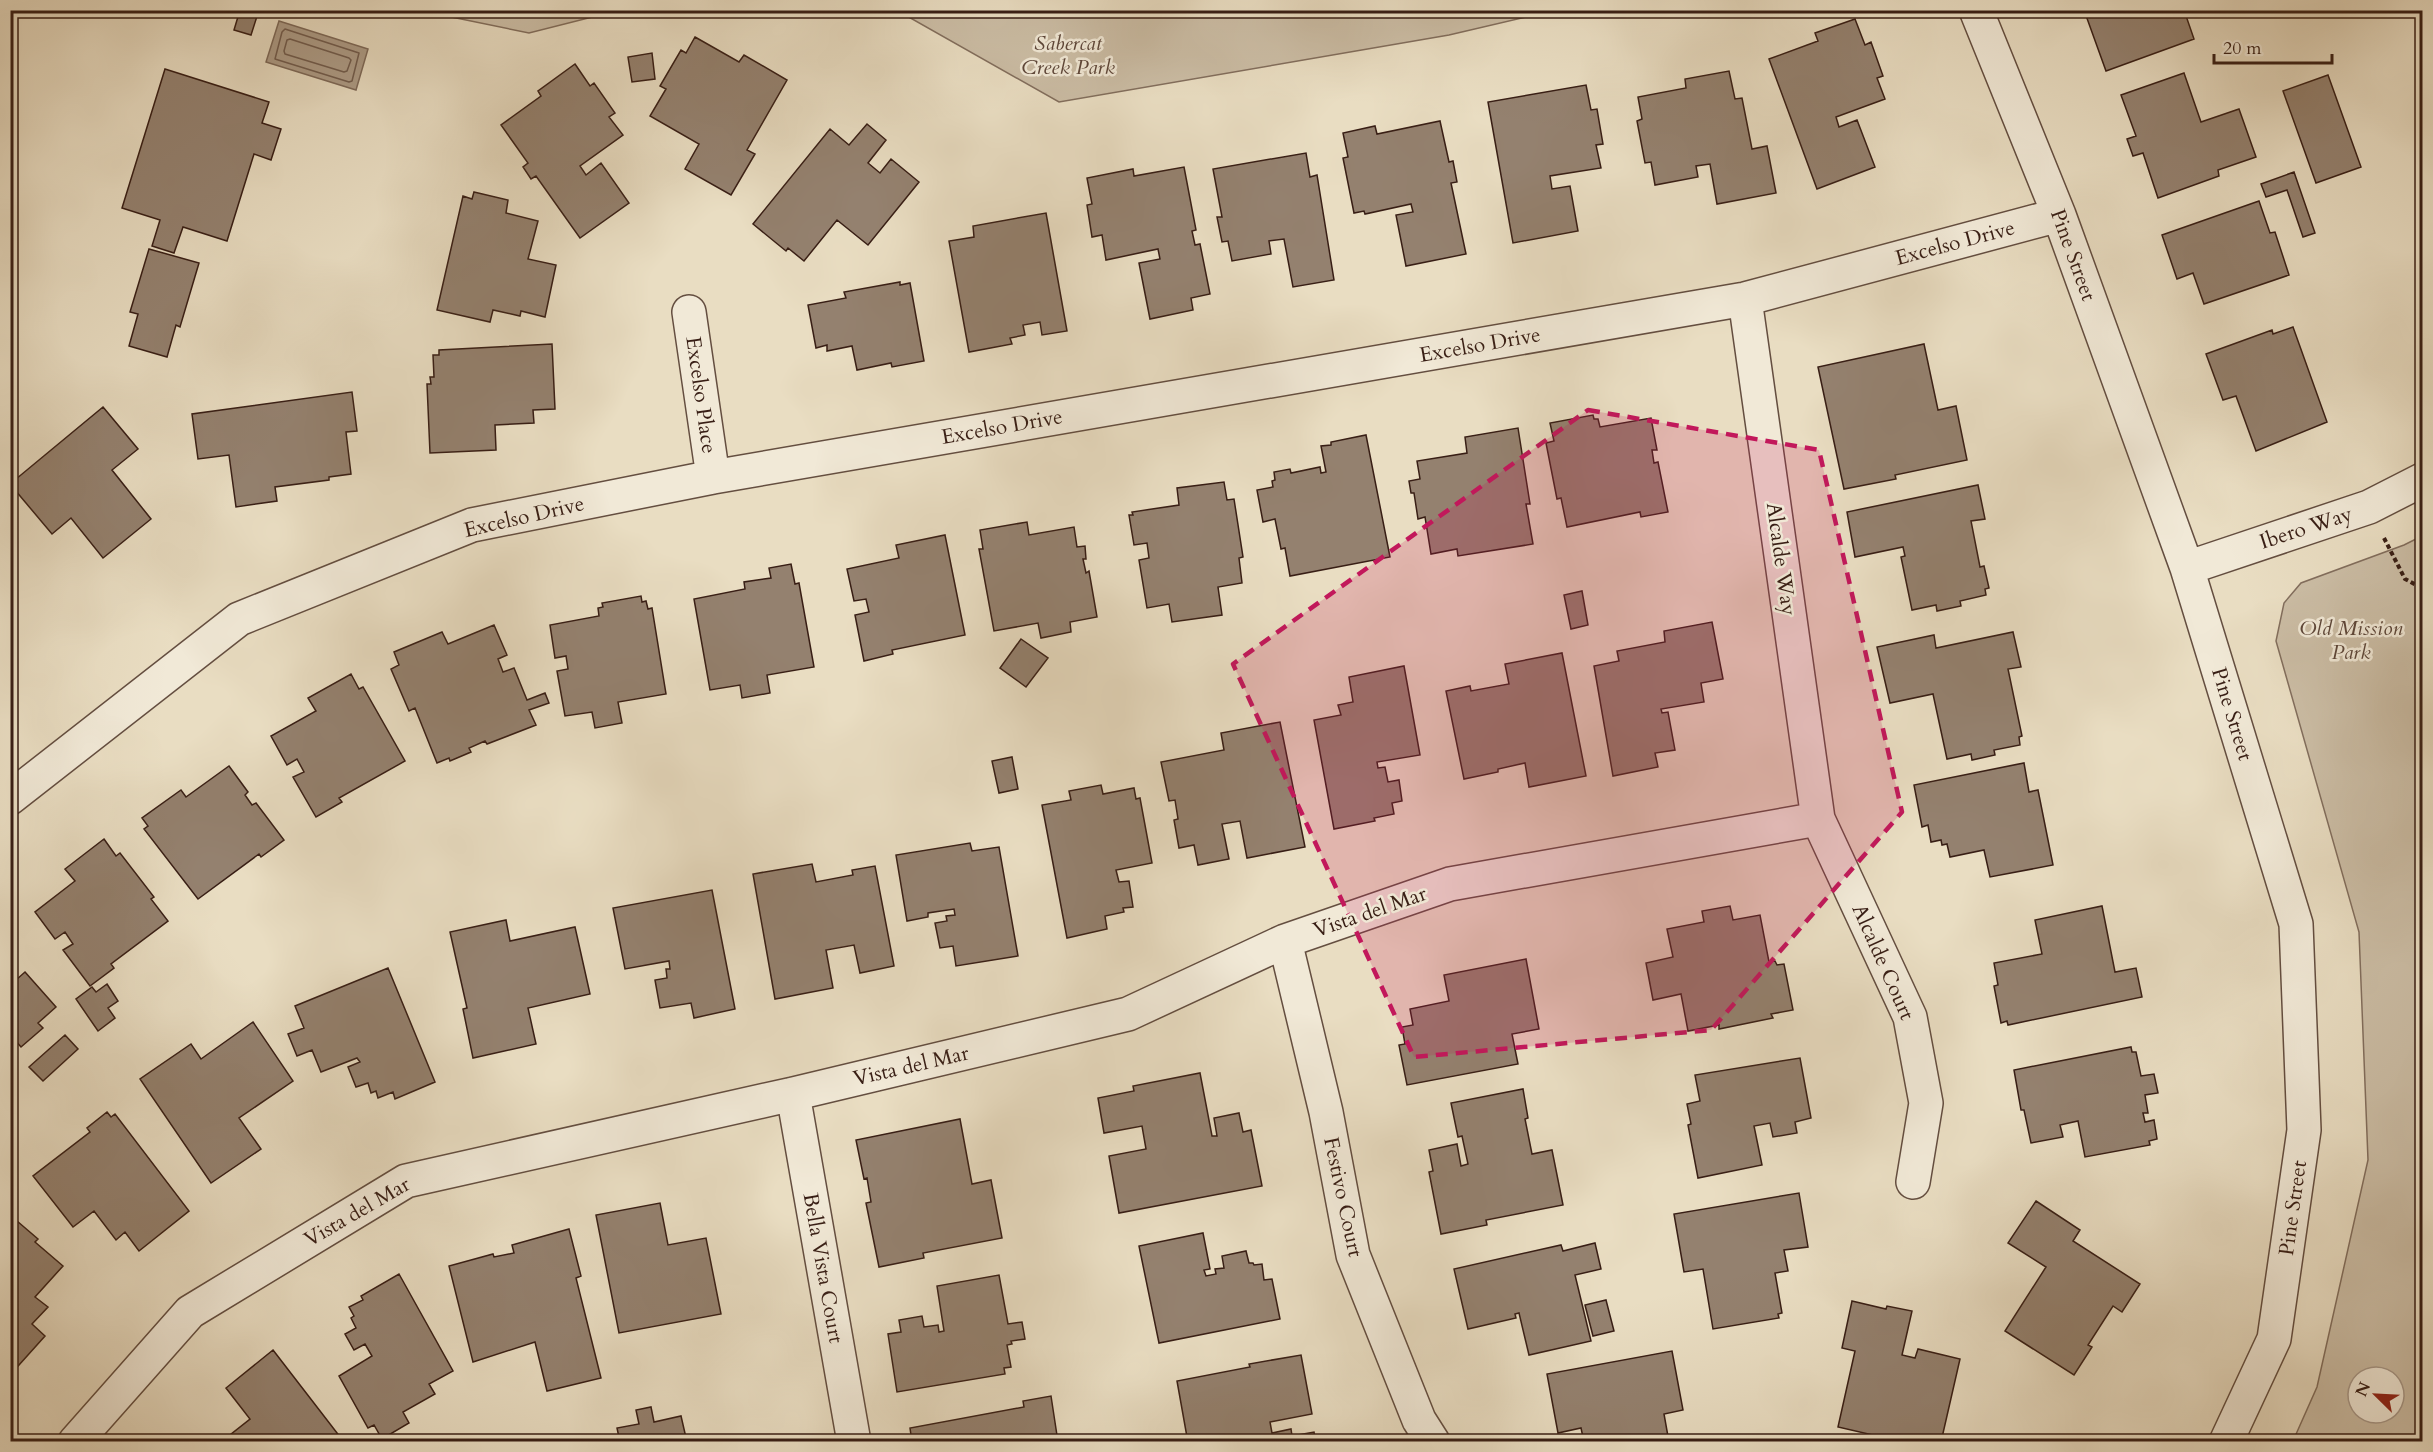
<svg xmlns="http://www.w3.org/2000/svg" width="2433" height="1452" viewBox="0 0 2433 1452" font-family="Cardo,serif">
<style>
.green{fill:#cbbda5;stroke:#826e5d;stroke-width:1.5;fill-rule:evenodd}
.water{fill:#ad9c87;stroke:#7e6a59;stroke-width:1.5}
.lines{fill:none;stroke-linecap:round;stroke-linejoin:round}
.shore{stroke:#725d4e;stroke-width:1.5}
.building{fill:#94816f;stroke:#381e15;stroke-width:1.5}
.minor-casing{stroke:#644e40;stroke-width:36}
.path{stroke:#381e15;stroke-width:4;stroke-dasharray:4.5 3;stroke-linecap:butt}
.minor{stroke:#f1e9d7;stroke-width:33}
.marked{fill:#c2185b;fill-opacity:0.2;stroke:#c2185b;stroke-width:4.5;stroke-dasharray:12 8;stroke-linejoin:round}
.labels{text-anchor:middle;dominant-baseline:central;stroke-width:5;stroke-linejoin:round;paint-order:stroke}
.park-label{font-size:21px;font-style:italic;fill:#5d4639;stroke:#f1e9d7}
.street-label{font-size:21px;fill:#381e15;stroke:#f1e9d7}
</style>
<rect width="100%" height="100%" fill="#e9ddc2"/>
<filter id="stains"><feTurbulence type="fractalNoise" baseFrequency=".00333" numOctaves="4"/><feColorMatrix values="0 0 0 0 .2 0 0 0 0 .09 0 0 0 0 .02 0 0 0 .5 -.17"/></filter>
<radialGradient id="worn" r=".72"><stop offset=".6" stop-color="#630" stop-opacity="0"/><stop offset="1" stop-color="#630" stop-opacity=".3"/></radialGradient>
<path class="green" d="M422,11H616L529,33Z
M898,11H1552L1449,35L1059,102Z
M2422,536V1441H2293L2317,1387L2368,1160L2359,932L2276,641L2284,603L2301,583L2404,545ZM2358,1377H2394V1413H2358Z"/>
<path class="water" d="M279,21L368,49L356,90L266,62Z"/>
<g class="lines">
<path class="shore" d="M285,29L359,53L352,81L349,82L275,59L282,32Z
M290,39L349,58L351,60L347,71L344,72L285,54L284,51L287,40Z"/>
</g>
<path class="building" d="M240,10H259L251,35L234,30Z
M2084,10H2184L2194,39L2106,71Z
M1855,19L1865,45L1871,42L1883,76L1877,78L1885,99L1836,117L1839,127L1857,120L1875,167L1817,189L1769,59L1818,41L1815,33Z
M695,37L739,62L744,55L787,80L747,150L755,154L731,195L685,169L699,144L650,116L666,89L660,86L681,50L686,53Z
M652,53L655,79L632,82L628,57Z
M575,64L590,86L594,83L615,113L609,117L623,135L580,166L586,175L601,163L629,203L580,238L536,176L531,179L523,167L528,163L501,125L541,96L538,91Z
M165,69L269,102L262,123L281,129L271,160L254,154L227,241L183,227L174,253L152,246L160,220L122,208Z
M1729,71L1735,99L1742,98L1752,149L1767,146L1776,193L1717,204L1710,164L1696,166L1698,177L1655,185L1651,162L1645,163L1637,121L1642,119L1638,97L1686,88L1685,79Z
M2184,73L2201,122L2239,109L2256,157L2218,170L2219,176L2158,198L2143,153L2133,156L2127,139L2136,136L2121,95Z
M2328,75L2361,167L2316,183L2283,91Z
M1586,85L1591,110L1597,109L1603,144L1596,145L1601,168L1550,176L1552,189L1570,186L1578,231L1513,243L1488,102Z
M1440,121L1449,162L1453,161L1457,182L1451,183L1466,254L1406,266L1396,215L1413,212L1411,204L1365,214L1364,211L1354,213L1343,158L1348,157L1343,133L1375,126L1377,134Z
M867,124L886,140L868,163L880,173L891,159L919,182L868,245L837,220L804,261L788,248L786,251L753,224L830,129L849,145Z
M1306,153L1310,177L1317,175L1334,280L1293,287L1284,239L1269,241L1271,254L1232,261L1228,241L1222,242L1217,217H1222L1213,169Z
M1184,167L1196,230L1192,231L1195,245L1200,244L1210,294L1191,298L1193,310L1150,319L1139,263L1160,259L1158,249L1106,260L1102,235L1092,237L1087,205L1092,204L1087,178L1133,169L1134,176Z
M2294,172L2315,233L2303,237L2287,190L2266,197L2261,184Z
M474,192L508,200L506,213L538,221L528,259L556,265L545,317L521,311L520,316L493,310L490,322L437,310L463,196L472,199Z
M2259,201L2270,233L2275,232L2289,275L2204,304L2193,273L2177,279L2162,235Z
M1046,213L1067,331L1042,335L1040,322L1023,325L1025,335L1010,338L1012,344L969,352L949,241L974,237L973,226Z
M149,249L199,263L180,327L176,325L167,357L129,346L138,314L130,312Z
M900,282V285L910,283L924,361L892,367L891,363L857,370L852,346L827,351V345L816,348L808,305L846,298L844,292Z
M2293,327L2327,422L2256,451L2236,396L2223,400L2206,354L2272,330L2273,334Z
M552,344L555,409L533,410L534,423L495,425L496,450L430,453L427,384H431L430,377H434L433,355H439V350Z
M1924,344L1938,410L1956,406L1967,460L1895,475L1896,479L1844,489L1818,367Z
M352,392L357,431L346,432L351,474L329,477V480L275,487L277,501L236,507L229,455L198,459L192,414Z
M103,407L138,449L112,470L151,519L103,558L71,518L52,534L10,484Z
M1593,415L1594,419H1598L1600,427L1651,418L1657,450H1652L1654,463L1658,462L1668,512L1641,517L1640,512L1567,527L1561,498L1557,499L1546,443L1554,441L1550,423Z
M1518,428L1530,504H1526L1533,544L1458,556L1457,549L1431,554L1425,517L1418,519L1414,493H1411L1409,481L1420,479L1417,461L1467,453L1465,437Z
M1366,435L1390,557L1290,576L1285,548L1281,549L1275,519L1263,522L1257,490L1273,487L1272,481L1275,480L1274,472L1290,469L1291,473L1320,467L1321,473L1326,472L1321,446L1331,445V442Z
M1224,482L1227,500L1234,499L1243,557L1239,558L1242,583L1218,587L1222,615L1172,622L1169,604L1147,608L1139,560L1149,558L1147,543L1134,545L1129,515H1133L1132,512L1179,505L1177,488Z
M1978,485L1985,519L1971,521L1980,567L1984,566L1989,588L1985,589L1986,595L1960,601L1961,606L1937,611L1936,605L1912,610L1901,557L1905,556L1903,547L1855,557L1847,512Z
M1027,522L1029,535L1074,527L1077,547L1085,546L1086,559H1083L1086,573L1089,571L1097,617L1070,622L1071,632L1041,638L1038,623L994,631L979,549H983L980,530Z
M945,535L965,635L892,650L893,654L864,661L855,615L869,612L866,599L854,601L847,569L899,558L896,545Z
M791,564L795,584L799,583L814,667L767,675L770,693L742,698L740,685L710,690L694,599L745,589L744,582L771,578L769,568Z
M1582,591L1588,625L1571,629L1564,595Z
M641,596L642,602L646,601L648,609L652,608L666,694L618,702L622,723L595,728L592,712L565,716L557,671L568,669L566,656L555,658L550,625L599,616L598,608L603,607L602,603Z
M1712,622L1723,679L1701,683L1704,702L1661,709L1662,713L1668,712L1675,750L1655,753L1658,767L1613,776L1594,666L1619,661L1617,651L1665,642L1664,631Z
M494,625L507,655L498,659L503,672L514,668L527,700L545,693L549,703L529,710L536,725L487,744L485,741L469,748L471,752L450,761L449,758L437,763L415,708L409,711L391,669L399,665L394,652L442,632L448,644Z
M2013,632L2021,667L2008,669L2022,736L2019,737L2020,745L1994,750L1995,755L1972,760L1971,754L1947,759L1933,694L1890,703L1877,647L1934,635L1936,648Z
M1021,639L1048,658L1026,687L1000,668Z
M1562,653L1586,776L1529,787L1525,763L1498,769V772L1464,779L1446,691L1470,686L1471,691L1509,684L1505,664Z
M1404,666L1420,755L1377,762L1378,768L1385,767L1388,782L1399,780L1402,801L1392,803L1394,814L1374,818L1375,821L1334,829L1314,720L1341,715L1338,705L1353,702L1349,677Z
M351,674L359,689L363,687L405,761L339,798L342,802L316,817L293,777L304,772L297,759L287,765L271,736L316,711L308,698Z
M1280,722L1305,847L1247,858L1240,821L1222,824L1229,859L1198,865L1194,845L1179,848L1174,820L1178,819L1175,800L1169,801L1161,762L1224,750L1221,733Z
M1012,757L1018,789L999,793L992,761Z
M2024,763L2029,792L2038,790L2053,865L1990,877L1984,850L1950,857L1947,844L1942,845L1941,840L1931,842L1928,825L1922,827L1914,785Z
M229,766L248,792L245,795L252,805L256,803L284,840L261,857L259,854L198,899L144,829L148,826L142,818L181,790L186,797Z
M1101,785L1103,794L1134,788L1136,799L1140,798L1152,863L1116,870L1119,882L1129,881L1133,907L1123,908L1124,912L1105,916L1107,929L1067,938L1042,805L1071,800L1069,791Z
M104,839L116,856L120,853L154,897L151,899L168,921L111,964L114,968L90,986L63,950L73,944L65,932L55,939L35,912L75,881L65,869Z
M970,843L972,851L999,847L1018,956L956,966L953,946L940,948L935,923L947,921L946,916L955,915L954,909L928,913V917L907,921L896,855Z
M812,864L816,882L853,875L852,870L875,866L894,966L860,973L854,945L826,950L833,988L775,999L753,874Z
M712,890L735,1009L694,1018L691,1003L660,1008L655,980L667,978L666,969H670L669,961L625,969L613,908Z
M1730,906L1733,920L1760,915L1769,962L1775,961L1777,965L1784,964L1793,1010L1771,1014L1773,1018L1719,1029V1025L1688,1031L1681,994L1653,1000L1646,963L1673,957L1667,929L1704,922L1702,911Z
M2102,906L2115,972L2136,968L2142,997L2008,1025L2007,1021L2001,1023L1994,986L1998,985L1994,963L2042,954L2035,920Z
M506,920L510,941L575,927L590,994L528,1008L536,1044L473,1058L463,1009L467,1008L450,932Z
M10,953L17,961L10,968Z
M1526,959L1539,1029L1512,1034L1518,1064L1407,1085L1399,1045L1405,1044L1402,1027L1413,1025L1410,1009L1449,1001L1444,975Z
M388,968L435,1082L395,1099L393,1092L378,1098L376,1091L371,1093L368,1083L356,1087L348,1067L360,1062L357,1058L321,1072L312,1050L297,1056L288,1034L304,1028L295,1006Z
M25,972L56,1007L38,1023L43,1028L21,1047L15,1040L10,1044V973L16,980Z
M107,984L118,1001L108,1008L115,1018L98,1031L76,999L92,987L96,992Z
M253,1022L293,1081L239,1118L261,1149L211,1183L140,1079L191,1044L201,1059Z
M65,1035L78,1049L43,1081L29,1067Z
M2131,1047L2132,1052H2136L2141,1076L2154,1074L2158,1093L2145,1095L2148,1113H2143L2145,1122L2154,1120L2157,1139L2149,1141L2150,1145L2085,1157L2078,1121L2060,1125L2063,1137L2031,1143L2024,1110H2021L2014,1070Z
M1800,1058L1811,1118L1795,1122L1797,1133L1773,1137L1770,1123L1754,1126L1762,1165L1698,1178L1688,1125L1691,1124L1687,1104L1700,1101L1695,1075Z
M1200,1073L1212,1136H1217L1214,1118L1239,1113L1243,1132L1251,1130L1262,1186L1119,1213L1109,1156L1146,1149L1142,1126L1104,1133L1098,1098L1134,1091L1133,1086Z
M1523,1089L1528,1118L1525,1119L1532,1154L1552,1150L1563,1205L1486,1220L1487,1225L1441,1234L1429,1172L1433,1171L1429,1150L1457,1144L1461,1166L1468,1164L1462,1136L1458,1137L1451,1103Z
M107,1112L111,1117L115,1114L189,1211L139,1251L125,1232L116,1240L94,1211L73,1227L33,1176L90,1132L87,1128Z
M960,1119L972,1184L991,1180L1002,1238L923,1253L924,1258L879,1267L866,1203L871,1202L867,1178L864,1179L856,1140Z
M1799,1193L1808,1247L1784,1250L1788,1271L1775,1273L1782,1313L1778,1314L1779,1318L1713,1329L1703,1269L1684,1272L1674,1214Z
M2036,1201L2080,1230L2073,1241L2140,1284L2122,1312L2113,1306L2088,1345L2092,1347L2074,1375L2005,1331L2046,1267L2008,1243Z
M660,1203L668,1245L706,1238L721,1314L619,1333L596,1215Z
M10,1215L38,1239L35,1242L63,1266L35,1297L48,1307L32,1324L45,1336L10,1375Z
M569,1229L581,1276L576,1278L601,1378L547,1391L535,1342L473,1362L449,1266L493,1254L494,1257L514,1253L512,1245Z
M1203,1233L1210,1269L1204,1270L1206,1276L1216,1274L1215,1269L1224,1268L1222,1256L1246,1251L1249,1263H1253L1254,1265L1262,1264L1264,1280L1272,1279L1280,1319L1159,1343L1139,1246Z
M1595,1243L1601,1269L1575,1275L1591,1341L1529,1355L1519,1313L1515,1314L1516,1318L1468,1329L1454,1269L1561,1245L1563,1251Z
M399,1274L453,1371L429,1384L435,1394L403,1412L409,1423L382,1439L374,1425L368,1428L339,1376L372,1356L365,1344L354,1350L345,1334L356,1328L351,1318L354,1316L349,1307L363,1300L361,1296Z
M999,1275L1008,1324L1022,1322L1025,1339L1011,1341L1012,1344L1007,1345L1011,1367L1004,1368L1005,1374L897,1392L888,1334L901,1332L899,1320L922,1316L924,1327L938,1325L939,1332L944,1331L937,1286Z
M1606,1300L1614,1331L1593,1336L1585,1305Z
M1852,1301L1886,1309L1887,1306L1912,1311L1902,1355L1915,1358L1918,1349L1960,1359L1941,1442H1903L1838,1427L1855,1351L1842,1348Z
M273,1350L344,1442H221L250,1419L226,1388Z
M1672,1351L1683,1410L1664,1414L1669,1442H1584L1581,1428L1558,1433L1547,1374Z
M1301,1355L1312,1414L1270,1422L1272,1433L1291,1429L1292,1436L1314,1432L1316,1442H1193L1192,1436L1187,1437L1177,1381L1250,1367L1249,1364Z
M1051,1396L1058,1442H912L910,1428L1024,1407L1023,1401Z
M651,1407L654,1422L681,1416L687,1442H620L617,1428L639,1424L636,1410Z
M724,1435L725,1442H692Z"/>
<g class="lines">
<defs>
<path id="minor" d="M1976,10L2059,215L2187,568L2296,924L2304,1130L2274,1339L2226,1442
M1745,299L1818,819L1910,1017L1926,1103L1913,1182
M689,312L713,477
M2187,568L2369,507L2422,480
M10,798L239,619L472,525L713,477L1745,299L2059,215
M1285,941L1326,1112L1353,1255L1419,1420L1433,1442
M793,1094L854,1442
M75,1442L190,1312L406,1181L793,1094L1128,1014L1285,941L1450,884L1818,819"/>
</defs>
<use href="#minor" class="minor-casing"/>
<path class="path" d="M2384,538L2405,579L2422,588"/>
<use href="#minor" class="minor"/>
</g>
<path class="marked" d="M1588,410L1819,450L1902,812L1711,1030L1414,1057L1233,664Z"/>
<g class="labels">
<g class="park-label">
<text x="1068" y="43">Sabercat<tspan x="1068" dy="24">Creek Park</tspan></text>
<text x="2351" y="628">Old Mission<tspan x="2351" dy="24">Park</tspan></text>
</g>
<g class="street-label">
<text transform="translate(1955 243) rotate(-15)">Excelso Drive</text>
<text transform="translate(2073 255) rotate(70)">Pine Street</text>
<text transform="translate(1480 345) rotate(-10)">Excelso Drive</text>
<text transform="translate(701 395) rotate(82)">Excelso Place</text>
<text transform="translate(1002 427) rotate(-10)">Excelso Drive</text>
<text transform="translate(524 517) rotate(-13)">Excelso Drive</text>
<text transform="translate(2306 528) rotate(-18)">Ibero Way</text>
<text transform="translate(1781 559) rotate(82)">Alcalde Way</text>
<text transform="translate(2232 714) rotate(73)">Pine Street</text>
<text transform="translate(1370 912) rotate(-19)">Vista del Mar</text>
<text transform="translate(1883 962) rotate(66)">Alcalde Court</text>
<text transform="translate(911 1066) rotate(-13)">Vista del Mar</text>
<text transform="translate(1343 1197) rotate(78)">Festivo Court</text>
<text transform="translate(2293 1208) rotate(-82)">Pine Street</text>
<text transform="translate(357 1212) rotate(-30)">Vista del Mar</text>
<text transform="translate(823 1268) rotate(80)">Bella Vista Court</text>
</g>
</g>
<rect width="2433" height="1452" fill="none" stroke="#e9ddc2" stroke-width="36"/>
<rect x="12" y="12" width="2409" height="1428" fill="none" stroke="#381e15" stroke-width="3"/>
<rect x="18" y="18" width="2397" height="1416" fill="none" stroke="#381e15" stroke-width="1.5"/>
<g transform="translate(2376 1395) rotate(294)"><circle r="28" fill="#f1e9d7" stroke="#a79889" stroke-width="1.5"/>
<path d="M0-4.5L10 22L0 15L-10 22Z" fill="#8f2418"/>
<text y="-9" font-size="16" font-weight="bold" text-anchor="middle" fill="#381e15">N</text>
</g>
<path d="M2214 54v9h118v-9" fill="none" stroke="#381e15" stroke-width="3"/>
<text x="2223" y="54" font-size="18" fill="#381e15" stroke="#f1e9d7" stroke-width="4.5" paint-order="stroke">20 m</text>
<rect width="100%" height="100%" filter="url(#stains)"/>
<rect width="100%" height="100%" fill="url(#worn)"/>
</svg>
